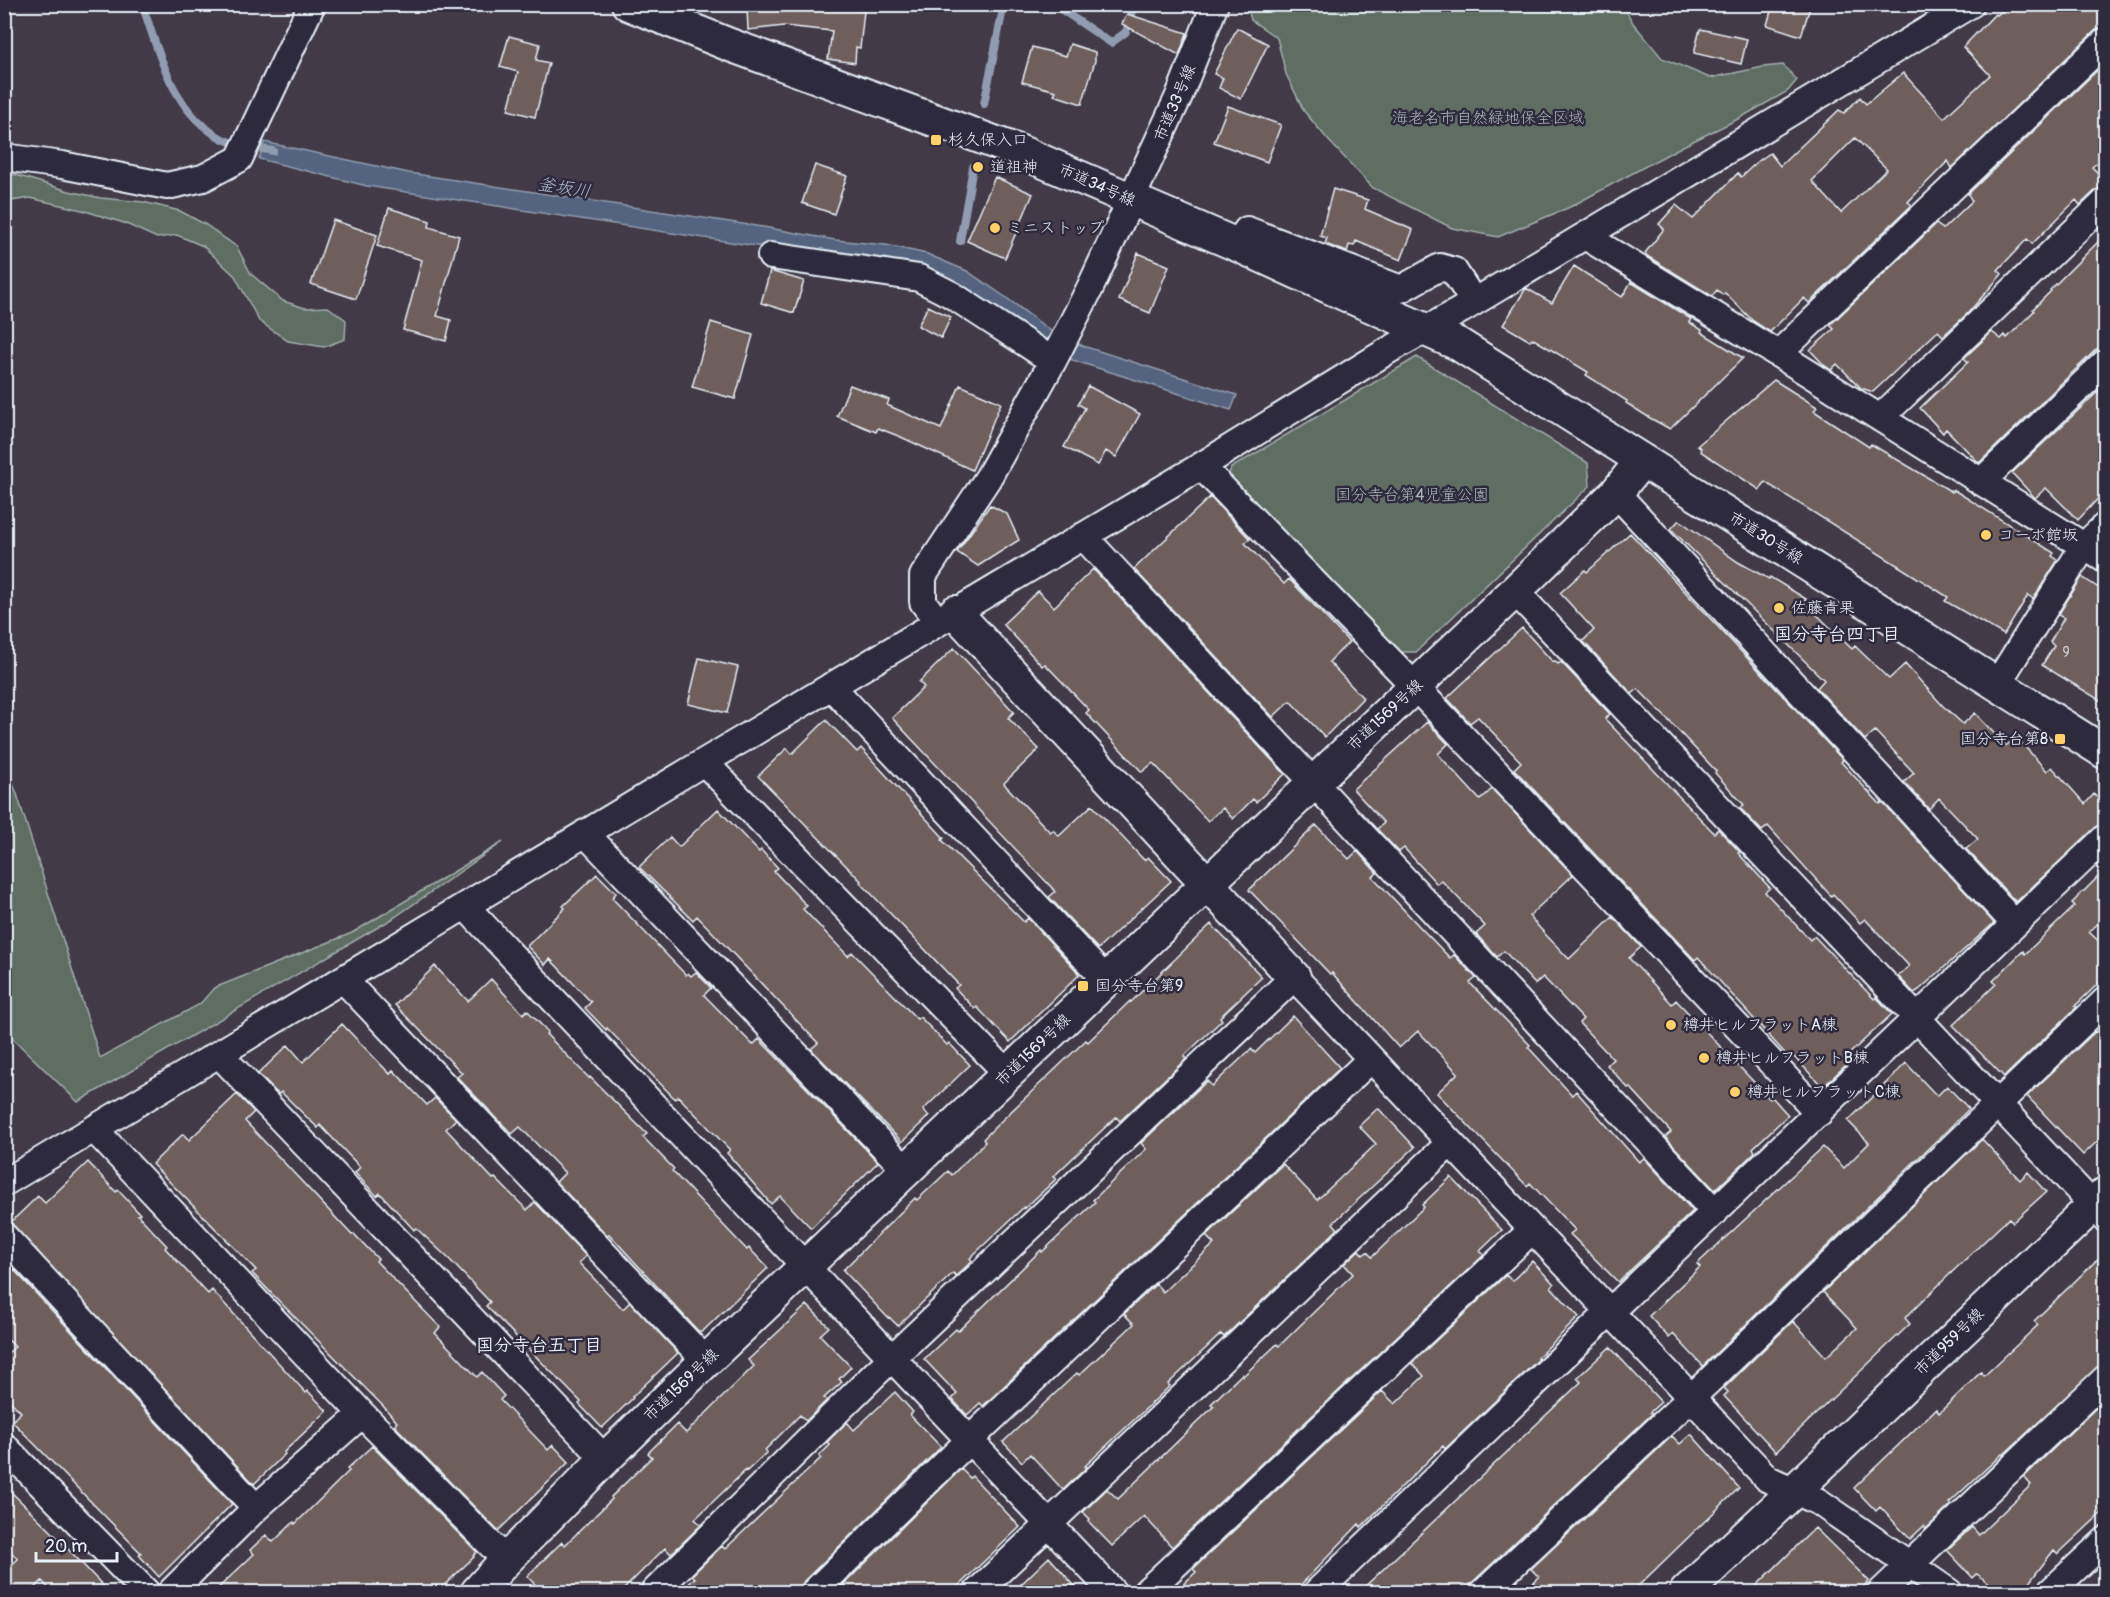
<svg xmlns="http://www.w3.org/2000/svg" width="2110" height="1597" viewBox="0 0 2110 1597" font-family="Pangolin,'Klee One',sans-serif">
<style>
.green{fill:#5e6d64;stroke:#a3afae;stroke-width:1.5}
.water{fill:#576480;stroke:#919cb0;stroke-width:1.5}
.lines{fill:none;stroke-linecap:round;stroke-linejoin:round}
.stream{stroke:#919cb0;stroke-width:8}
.building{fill:#6e5e5b;stroke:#e8f1f8;stroke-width:1.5;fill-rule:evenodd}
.minor-casing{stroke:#e8f1f8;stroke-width:30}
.tertiary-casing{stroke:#e8f1f8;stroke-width:36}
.minor{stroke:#2f2a3d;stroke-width:26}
.tertiary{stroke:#2f2a3d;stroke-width:32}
.poi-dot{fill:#ffd166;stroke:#2f2a3d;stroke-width:2}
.labels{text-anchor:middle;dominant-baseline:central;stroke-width:5;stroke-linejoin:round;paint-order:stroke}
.number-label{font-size:14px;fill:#caccd1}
.street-label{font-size:16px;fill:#e8f1f8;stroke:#2f2a3d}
.park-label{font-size:16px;fill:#aab6b5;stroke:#2f2a3d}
.poi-label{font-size:16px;fill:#e8f1f8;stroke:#2f2a3d;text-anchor:start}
.water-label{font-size:18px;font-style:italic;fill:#aeb9c8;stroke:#2f2a3d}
.neighbourhood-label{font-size:18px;font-weight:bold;fill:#e8f1f8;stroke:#2f2a3d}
</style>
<rect width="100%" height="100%" fill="#423a46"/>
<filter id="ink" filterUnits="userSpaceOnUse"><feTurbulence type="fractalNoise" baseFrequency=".0167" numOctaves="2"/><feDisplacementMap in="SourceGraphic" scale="12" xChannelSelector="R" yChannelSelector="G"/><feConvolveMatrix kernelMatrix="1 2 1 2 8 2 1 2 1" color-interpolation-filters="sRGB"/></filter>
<g filter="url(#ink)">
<path class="green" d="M1247,5H1623L1633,23L1662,58L1710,78L1763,67L1783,65L1797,80L1788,91L1736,120L1681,147L1570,207L1498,237L1452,228L1373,188L1329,141L1304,111L1286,74L1277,38L1251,20Z
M5,174H13L69,191L101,198L143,202L180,211L206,225L237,247L251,274L283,301L305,308L328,307L346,320L345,339L324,347L288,341L259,321L235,276L203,246L177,235L157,238L124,223L82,210L30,198L5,202Z
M1417,357L1588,463L1590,486L1416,652H1399L1227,480L1231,468Z
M5,767L16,791L100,1058L200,1004L214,988L352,933L503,842L392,919L78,1102L5,1031Z"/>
<path class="water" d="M264,142L409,173L769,228L835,240L886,245L927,254L967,271L1004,296L1052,332L1043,348L906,269L367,186L259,159Z
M1077,343L1083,346L1237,395L1231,410L1069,359Z"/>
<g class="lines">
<path class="stream" d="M142,4C159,53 173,114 223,139C237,146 257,148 273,151
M1053,4L1111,43L1126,32L1134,4
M984,104L1004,4
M960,241L973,167"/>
</g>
<path class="building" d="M754,4H812L864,11L860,48L856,47L855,63L828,59L832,31L784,26L748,30L747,8L755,7Z
M1773,4H1811L1801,36L1767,25Z
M2010,4H2106V26L2096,30L1952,168L1948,161L1908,202L1912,205L1809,303L1804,298L1770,332L1753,321L1725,293L1723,295L1717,290L1712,296L1647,256L1645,253L1664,229L1659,224L1676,205L1693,219L1738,173L1741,177L1757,162L1770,153L1780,166L1839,110L1844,113L1860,97L1866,104L1903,73L1944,118L1990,75L1963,47L1995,14L1997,15ZM1855,138L1887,169L1841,213L1812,181Z
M1127,14L1187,33L1179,55L1122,24Z
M1237,28L1268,44L1241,99L1219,88L1223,78L1214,74Z
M1700,29L1747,39L1741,64L1694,53Z
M509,36L540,44L536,60L549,63L535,117L508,110L518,72L500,67Z
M1070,44L1095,52V61L1082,104L1054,95L1056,91L1022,82L1032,47L1066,56Z
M2106,62V156L2092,167L2106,181V186L2096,190L2080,205L2076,200L2032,244L2027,239L1998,270L2002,274L1968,313L1943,336L1938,331L1873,392L1861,388L1837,364L1831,370L1824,365L1810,350L1834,329L1830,325L1936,224L1943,229L1972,201L1968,194Z
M1228,106L1281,125L1267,162L1214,142Z
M815,165L847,176L834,214L802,203Z
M995,177L1033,194L1005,258L967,241Z
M1333,189L1368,200L1365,209L1413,230L1401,260L1356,241L1354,246L1349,245L1347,252L1325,244L1327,238L1320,236Z
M389,208L430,221L429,227L459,236L437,316L451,320L446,341L403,330L422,260L377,246Z
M333,220L377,235L356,299L311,284Z
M2106,222V340L1979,463L1946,429L1943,433L1920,408L1968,362L1964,358L1992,332L2001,339L2005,335L2007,338L2034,311L2033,309L2051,291L2050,290L2104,236L2099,229Z
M1138,253L1169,266L1150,313L1119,300Z
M1574,266L1622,297L1631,282L1691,319L1689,322L1702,330L1701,332L1743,358L1670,429L1650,418L1626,403L1627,401L1586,375L1588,372L1532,338L1530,341L1503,325L1526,288L1552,303Z
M770,271L804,281L794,313L761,303Z
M928,306L951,317L941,338L918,326Z
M711,322L753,335L735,399L692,387Z
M1774,380L1817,407L1814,411L1869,447L1871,444L1952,492L1954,490L2054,553L2052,556L2058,560L2033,599L2028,595L2004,635L1945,601L1948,597L1765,482L1760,490L1700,451L1701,448L1697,446Z
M2106,384V490L2078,520L2046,488L2035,498L2012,473Z
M850,385L889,400L887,405L941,429L960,385L1001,403L972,470L901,437L878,428L876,432L837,416Z
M1088,386L1140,414L1116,457L1106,451L1098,465L1064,447L1085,408L1078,404Z
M1210,497L1250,539L1245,543L1284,584L1289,579L1349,642L1329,662L1363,698L1325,737L1290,701L1273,717L1134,569Z
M990,505L1007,514L1019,540L978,566L957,552Z
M1679,520L1738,562L1769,579L1770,577L1806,599L1804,602L1852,649L1855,646L1889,679L1905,664L1943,706L1963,724L1975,713L2006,746L2016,737L2047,771L2052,767L2085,804L2094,794L2106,806V818L2016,902L1966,849L1978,839L1939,798L1929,809L1904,782L1914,773L1875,731L1865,740L1817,688L1824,680L1671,529Z
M1630,533L1843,760L1841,762L1880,804L1882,802L1994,923L1919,990L1914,993L1898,976L1909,966L1865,919L1860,923L1833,894L1831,896L1768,826L1762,831L1740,808L1744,805L1715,773L1716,771L1672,724L1638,689L1632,694L1583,641L1594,630L1560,593L1585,570L1587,572Z
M1093,569L1285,774L1256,802L1253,799L1233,819L1223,808L1208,821L1153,763L1142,772L1086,713L1089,710L1045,664L1042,666L1003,624L1038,591L1054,607Z
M2082,577L2106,593V704L2042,665L2054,646L2050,642L2064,618L2058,615Z
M1522,628L1553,662L1555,661L1558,664L1561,662L1610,714L1605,719L1714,833L1718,829L1740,852L1738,853L1770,888L1765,892L1810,940L1814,936L1874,999L1876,997L1892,1014L1846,1057L1850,1061L1823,1087L1793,1056L1790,1059L1698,957L1695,960L1514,769L1521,762L1478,717L1470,723L1447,698Z
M954,648L1014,712L1008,718L1039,749L1004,783L1006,786L1050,832L1053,830L1059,836L1092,805L1144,860L1148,857L1171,881L1098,949L1049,897L1055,892L1053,889L892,718L924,687L919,682Z
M699,658L738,667L727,713L688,704Z
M826,720L857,752L861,748L944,838L942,840L1024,922L1028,918L1076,970L1079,975L1010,1042L977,1007L975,1009L955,988L959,985L860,882L861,881L758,776L787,748L792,754Z
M1427,722L1448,744L1438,754L1480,800L1492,789L1573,875L1529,916L1546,935L1569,959L1613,917L1641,947L1629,958L1672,1004L1676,1000L1770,1099L1772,1097L1788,1115L1753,1148L1755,1152L1715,1190L1665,1137L1671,1132L1630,1087L1628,1088L1607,1065L1613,1059L1579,1023L1583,1019L1543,977L1535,984L1504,951L1497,957L1476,934L1485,926L1441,880L1437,884L1404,848L1399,852L1377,829L1384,823L1353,789Z
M718,809L759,852L761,850L778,868L774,871L807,906L803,909L848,956L852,952L917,1019L920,1017L947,1045L949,1043L970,1065L923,1110L929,1116L902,1142L811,1049L818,1043L697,916L693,920L639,867L670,837L679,847Z
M1316,825L1349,859L1357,851L1377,873L1373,877L1420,927L1450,958L1454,955L1476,978L1470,983L1530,1045L1528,1047L1572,1095L1576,1091L1639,1162L1644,1158L1693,1211L1618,1282L1570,1234L1575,1230L1530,1183L1527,1186L1437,1093L1458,1073L1418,1031L1399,1048L1332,973L1330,974L1249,890Z
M2106,869V916L2089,932L2106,948V976L2075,1006L2077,1007L2004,1077L1953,1025L1996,984L1993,981L2023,951L2025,954L2075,906L2072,903Z
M597,874L616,893L612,898L686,975L688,973L691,976L696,972L711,988L704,995L753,1045L759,1039L878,1162L811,1228L780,1196L771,1204L727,1153L730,1150L678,1096L675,1099L607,1028L606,1030L585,1008L591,1002L550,959L545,965L527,946L565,908L563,906Z
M1211,924L1262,977L1220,1017L1222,1020L1184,1056L1186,1059L1120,1121L1116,1117L1053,1177L1056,1179L1025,1208L1024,1207L970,1258L972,1261L956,1276L953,1273L898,1326L889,1317L888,1318L843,1270L915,1198L917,1200L948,1171L952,1175L985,1142L983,1139L1002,1120L1086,1040L1088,1042L1130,1001L1131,1002Z
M435,966L468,1001L491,979L523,1014L527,1010L548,1032L546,1034L589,1078L590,1077L647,1134L643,1137L674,1169L672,1171L747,1250L749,1248L768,1268L702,1332H699L609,1234L607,1235L556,1182L565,1173L520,1127L512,1134L457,1077L462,1073L395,1005Z
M1293,1016L1340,1068L983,1406L980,1403L967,1415L952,1399L957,1394L924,1359L956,1329L958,1331L1041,1250L1042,1252L1095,1202L1093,1200L1146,1149L1141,1143L1207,1081L1212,1086L1251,1049L1255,1053Z
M342,1024L390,1074L393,1070L427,1105L435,1098L456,1119L446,1129L493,1179L495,1178L527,1210L535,1202L586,1256L579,1263L623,1309L630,1302L678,1353L632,1397L633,1398L602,1428L579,1404L581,1402L486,1306L490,1302L449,1259L416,1228L414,1230L380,1193L377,1196L355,1173L360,1167L320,1125L318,1128L281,1092L279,1094L276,1092L258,1074L288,1045L303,1062Z
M2096,1031L2106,1041V1133L2083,1155L2027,1096Z
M1906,1063L1937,1096L1947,1086L1969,1109L1703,1366L1673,1334L1669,1338L1649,1316L1700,1267L1697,1264L1823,1147L1844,1168L1869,1143L1848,1121Z
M237,1094L254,1112L245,1121L352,1235L354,1234L378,1259L376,1261L440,1327L435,1333L477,1377L482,1372L504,1396L500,1400L548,1450L553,1445L569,1462L498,1531L394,1425L397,1422L383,1406L274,1296L252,1273L256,1270L152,1164L183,1134L189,1140Z
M1378,1108L1415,1147L1333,1223L1338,1229L1224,1337L1221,1334L1168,1384L1170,1386L1085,1466L1087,1467L1063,1490L1030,1454L1022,1462L1003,1442L1077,1373L1079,1375L1134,1324L1124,1314L1156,1284L1163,1292L1214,1244L1206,1236L1283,1164L1317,1200L1376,1144L1359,1126Z
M1982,1139L2020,1180L2028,1172L2046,1192L2013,1222L2009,1218L1950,1274L1905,1318L1910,1324L1776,1452L1724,1396L1728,1392L1724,1388L1793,1321L1826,1357L1857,1328L1823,1292Z
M88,1162L116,1192L118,1190L140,1214L138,1215L167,1246L165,1248L208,1294L212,1290L306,1393L308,1391L327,1411L284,1452L285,1454L254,1484L10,1223L38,1196L45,1203Z
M1451,1177L1502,1230L1480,1251L1484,1255L1172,1547L1144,1516L1112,1546L1088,1521L1090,1519L1083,1512L1107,1489L1118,1499L1214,1406L1211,1404L1242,1374L1243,1376L1277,1344L1279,1346L1353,1274L1344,1264L1359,1250L1363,1255L1367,1252L1372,1257L1424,1207L1422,1205Z
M2106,1251V1360L2003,1455L2002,1454L1949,1503L1951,1505L1926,1529L1924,1526L1910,1539L1880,1507L1876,1511L1854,1488L1936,1409L1939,1413L1981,1372L1984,1376L2038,1325L2034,1321Z
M4,1259L232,1504L159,1577L139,1555L141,1553L12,1421L21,1412L4,1395V1356L15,1347L4,1336Z
M1532,1261L1554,1284L1551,1287L1579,1317L1537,1358L1539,1359L1445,1449L1443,1446L1361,1527L1359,1524L1293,1593H1174L1196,1572L1193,1569L1382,1391L1395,1404L1424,1376L1412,1363L1506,1275L1512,1281Z
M807,1305L829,1327L820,1335L851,1367L839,1379L842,1382L824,1398L827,1400L806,1421L800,1415L765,1450L767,1452L747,1471L746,1470L695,1519L701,1525L671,1554L665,1548L620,1593H543L527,1576L562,1542L565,1545L612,1499L611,1497L652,1457L648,1453L677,1424L686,1433L754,1366L748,1360Z
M1610,1347L1661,1402L1650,1412L1652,1414L1461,1593H1358L1581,1382L1577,1378Z
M895,1392L913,1412L910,1415L941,1447L804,1581L799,1593H679L695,1578L692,1575L722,1546L725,1549L821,1458L819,1456L830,1445L827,1442L847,1422L854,1430Z
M2097,1407L2106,1416V1509L2058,1554L2054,1550L2021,1593H2001L1977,1574L1973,1578L1947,1550L1972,1527L1979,1535L2031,1485L2024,1477Z
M1691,1434L1739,1488L1631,1593H1523L1539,1577L1531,1569L1672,1436L1680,1444Z
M372,1446L477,1552L473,1556L474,1557L436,1593H213L254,1554L250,1550L266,1535L273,1542L294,1522L295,1524L349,1471L347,1469Z
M961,1469L970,1478L972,1476L1020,1527L951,1593H835Z
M4,1485L50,1530L110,1593H53L42,1581L30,1593H4V1572L18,1559L4,1545Z
M1815,1528L1869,1581L1857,1593H1749Z
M1049,1557L1081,1593H1012Z"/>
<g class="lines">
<defs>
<path id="minor" d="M4,157L62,165L167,186L203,178L239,159L312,4
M1585,236L1778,354L2106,560
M1237,245L1247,230L1401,289L1440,267L1454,271L1474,302
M771,256L919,278L952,295L1053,361
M1778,354L2106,41
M1880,418L2106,201
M1201,466L1402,673L1819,1113
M1981,482L2106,362
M1616,493L2015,924
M1083,536L1715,1212
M1515,591L2106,1219
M938,622L923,602V576L988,478L1053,361L1090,288L1179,96L1215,4
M1997,684L2084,546L2106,525
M831,686L1106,980
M704,762L1008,1074
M585,833L907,1171
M465,906L1113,1592
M343,979L706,1361
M219,1054L605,1459
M94,1129L362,1414L506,1560
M4,1183L704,762L1201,466L1389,350L1461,310L1971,4
M4,1236L256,1508
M4,1446L146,1592
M171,1592L256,1508L362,1414
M654,1592L874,1375L1294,977L1768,1479L1819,1502L1949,1592
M814,1592L985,1425L1371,1059
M977,1592L1450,1143
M1146,1592L1532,1230
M1317,1592L2106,837
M1484,1592L1712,1378L2106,1000
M1881,1592L2106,1378
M2050,1592L2106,1540"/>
<path id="tertiary" d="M628,4L730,45L1021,152L1237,245L1355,299L1458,344L2106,753
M955,612L1294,977
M477,1592L506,1560L605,1459L706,1361L1515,591L1616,493L1642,460
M1686,1592L1793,1492L2106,1193"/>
</defs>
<use href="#minor" class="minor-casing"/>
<use href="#tertiary" class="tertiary-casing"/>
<use href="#minor" class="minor"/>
<use href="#tertiary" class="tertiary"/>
</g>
</g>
<g class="poi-dot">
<rect x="930" y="134" width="12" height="12" rx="3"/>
<circle cx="978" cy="167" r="6"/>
<circle cx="995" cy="228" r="6"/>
<circle cx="1986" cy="535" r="6"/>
<circle cx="1779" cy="608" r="6"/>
<rect x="2054" y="733" width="12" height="12" rx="3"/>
<rect x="1077" y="980" width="12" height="12" rx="3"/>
<circle cx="1671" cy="1025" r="6"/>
<circle cx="1704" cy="1058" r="6"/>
<circle cx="1735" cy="1092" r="6"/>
</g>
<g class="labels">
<g class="number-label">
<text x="2066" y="652">9</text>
</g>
<g class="street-label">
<text transform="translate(1175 103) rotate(-67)">市道33号線</text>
<text transform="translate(1097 185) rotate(24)">市道34号線</text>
<text transform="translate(1766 538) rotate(32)">市道30号線</text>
<text transform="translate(1385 715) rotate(-43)">市道1569号線</text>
<text transform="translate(1033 1050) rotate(-44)">市道1569号線</text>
<text transform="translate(1949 1342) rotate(-44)">市道959号線</text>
<text transform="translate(681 1385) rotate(-44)">市道1569号線</text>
</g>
<g class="park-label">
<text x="1488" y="118">海老名市自然緑地保全区域</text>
<text x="1412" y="495">国分寺台第4児童公園</text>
</g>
<g class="poi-label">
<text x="948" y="140">杉久保入口</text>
<text x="990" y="167">道祖神</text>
<text x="1007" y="228">ミニストップ</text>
<text x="1998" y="535">コーポ館坂</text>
<text x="1791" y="608">佐藤青果</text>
<text x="2048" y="739" text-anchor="end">国分寺台第8</text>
<text x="1095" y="986">国分寺台第9</text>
<text x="1683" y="1025">樽井ヒルフラットA棟</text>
<text x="1716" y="1058">樽井ヒルフラットB棟</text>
<text x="1747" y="1092">樽井ヒルフラットC棟</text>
</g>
<g class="water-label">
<text transform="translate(564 188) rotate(9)">釜坂川</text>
</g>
<g class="neighbourhood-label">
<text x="1837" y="634">国分寺台四丁目</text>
<text x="539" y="1345">国分寺台五丁目</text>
</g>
</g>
<rect width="2110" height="1597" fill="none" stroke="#2f2a3d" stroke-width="24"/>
<rect x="12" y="12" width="2086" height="1573" fill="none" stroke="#e8f1f8" stroke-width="2" filter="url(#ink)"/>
<path d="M36 1552v9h81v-9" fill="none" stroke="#e8f1f8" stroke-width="3"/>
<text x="45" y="1552" font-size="18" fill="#e8f1f8" stroke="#2f2a3d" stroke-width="4.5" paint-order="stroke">20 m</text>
</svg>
